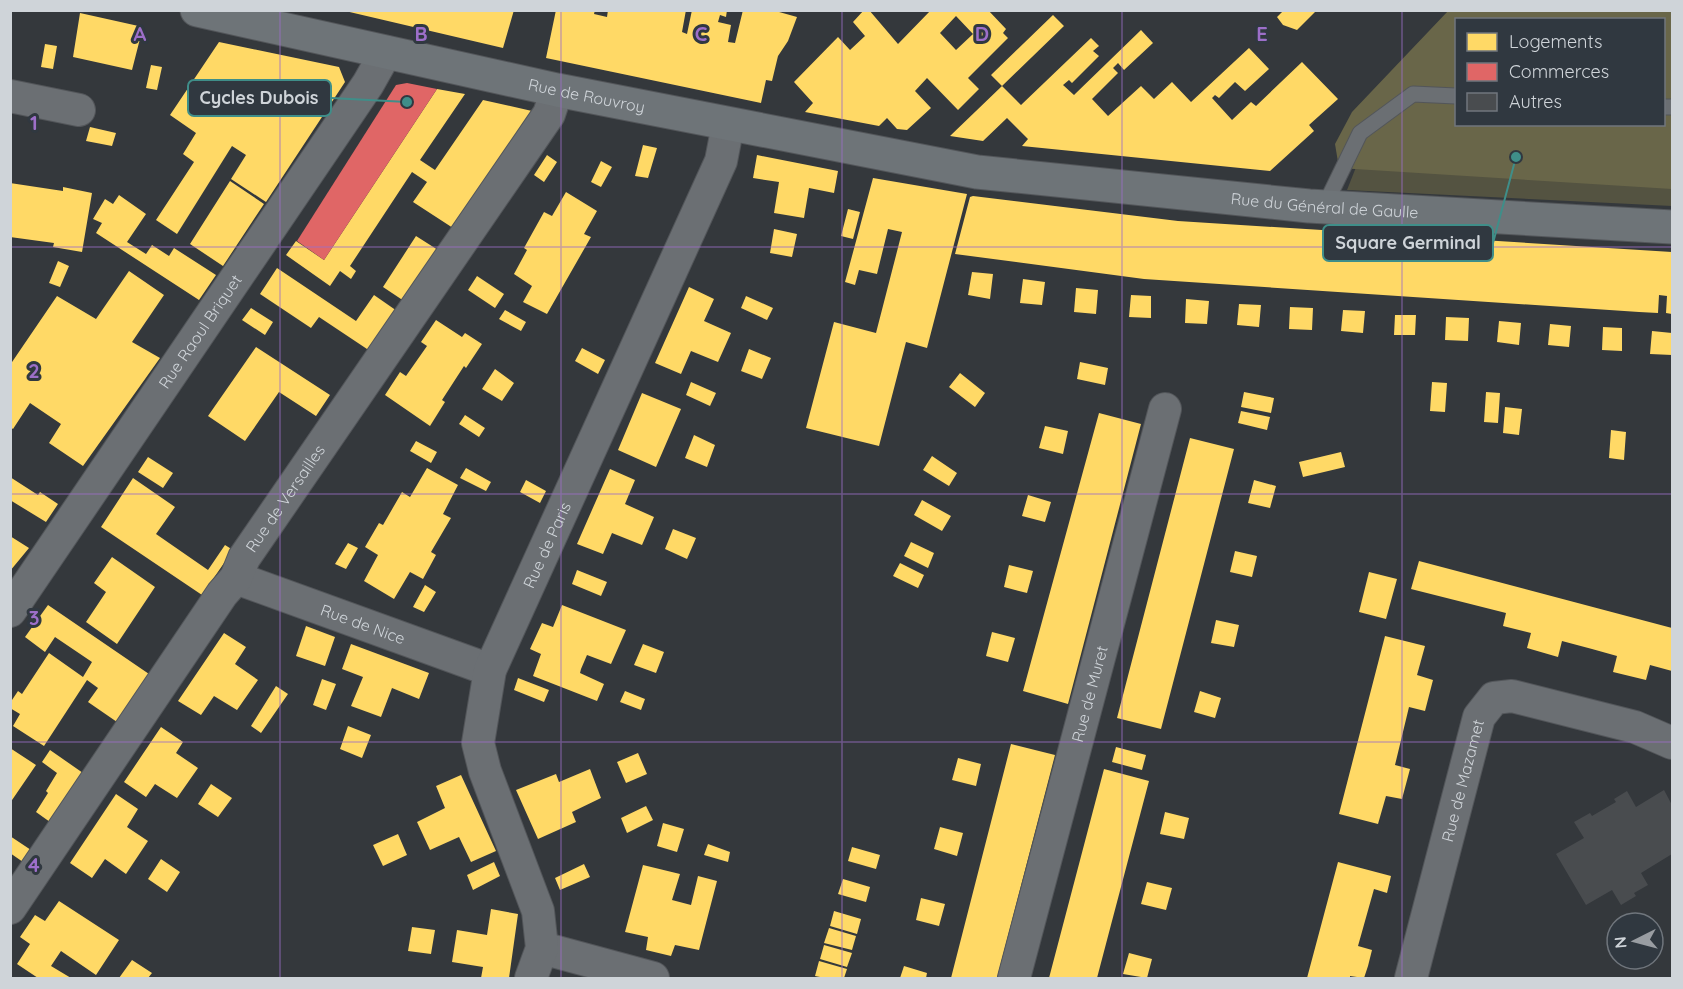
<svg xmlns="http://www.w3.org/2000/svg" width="1683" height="989" viewBox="0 0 1683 989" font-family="Quicksand,sans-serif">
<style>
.green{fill:#545341}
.forest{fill:#696649;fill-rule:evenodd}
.homes{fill:#ffd966;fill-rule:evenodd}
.shops{fill:#e06666}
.building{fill:#494c4f}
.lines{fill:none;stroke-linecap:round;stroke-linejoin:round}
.lane-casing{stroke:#53565a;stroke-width:17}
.street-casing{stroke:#53565a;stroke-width:34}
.secondary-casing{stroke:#53565a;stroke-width:35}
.lane{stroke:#6b6f73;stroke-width:15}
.street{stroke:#6b6f73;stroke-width:32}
.secondary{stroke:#6e7478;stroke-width:33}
.grid{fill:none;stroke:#9d6fc9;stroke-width:1.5;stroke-opacity:0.55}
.labels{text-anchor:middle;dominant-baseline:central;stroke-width:6;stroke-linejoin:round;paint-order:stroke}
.street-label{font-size:16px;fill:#cfd4d9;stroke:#303840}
.grid-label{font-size:20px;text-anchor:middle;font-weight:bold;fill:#9d6fc9;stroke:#303840;stroke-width:6;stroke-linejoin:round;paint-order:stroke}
.leader{fill:none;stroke:#3f8e89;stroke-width:2}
.callout-dot{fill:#3f8e89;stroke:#303840;stroke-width:2}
.callout{fill:#303840;stroke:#3f8e89;stroke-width:2}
.callout-label{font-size:18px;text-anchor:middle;font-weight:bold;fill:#cfd4d9}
</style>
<rect width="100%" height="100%" fill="#34383c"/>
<path class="green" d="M1392,76L1456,124H1664L1672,94V206L1347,190Z"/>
<path class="forest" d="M1448,11H1672V189L1339,168L1335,144L1352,112ZM1456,20H1664V124H1456Z"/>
<path class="homes" d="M341,10H514L503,48Z
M556,10H595L594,14L607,17L608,10H686L682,32L687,34L692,10H727L726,17L720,15L718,22L731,25L728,42L735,43L743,10H772L797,17L788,41L778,56L772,81L766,80L761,103L546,58Z
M864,10H869L898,44L931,10H988L1006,29L1003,33L1008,38L968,78L979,89L958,110L927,78L915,91L931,108L907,130L897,129L887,118L879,126L805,112L813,103L794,82L838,37L850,50L865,36L853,22ZM956,16L973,34L956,50L940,33Z
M1284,10H1317L1297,30L1283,25L1277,17Z
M80,13L143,27L132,70L73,57Z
M1053,15L1064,26L1002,86L991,75Z
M1141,30L1153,43L1124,70L1118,63L1113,68L1118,73L1092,99L1108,116L1141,86L1154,99L1172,82L1191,102L1249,48L1269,69L1245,91L1235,82L1219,98L1215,95L1212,98L1232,120L1251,102L1256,106L1302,62L1338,99L1309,125L1314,131L1270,171L1022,146L1028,139L1007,118L983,141L950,136L1002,86L1021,105L1091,38L1099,46L1093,51L1099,56L1072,83L1069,80L1063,85L1074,95Z
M219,42L339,67L345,82L266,202L231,179L246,155L232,146L177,234L156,220L194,162L183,154L196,133L170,115Z
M45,44L57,46L53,69L41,67Z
M151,65L162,67L157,90L146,88Z
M437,89L465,94L420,160L435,170L483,100L532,111L453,228L413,202L427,182L412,172L350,266L356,271L351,279L340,271L330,286L286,255L296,241L324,260Z
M90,127L116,133L112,146L86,141Z
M643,145L657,148L648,178L635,176Z
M547,155L557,162L544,182L534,175Z
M757,155L838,171L834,193L809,188L804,218L774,213L779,182L753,178Z
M601,161L612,167L601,187L591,182Z
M873,178L967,194L927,348L906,342L879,446L806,428L834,322L876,333L902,232L888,229L877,274L859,270L855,285L845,282Z
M230,181L264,204L223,266L190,244Z
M10,183L63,191V187L92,193L82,252L53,247L54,243L10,237Z
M566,192L597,211L584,234L591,237L547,314L523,302L532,286L514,274L527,250L524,248L544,212L552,216Z
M119,195L146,214L127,242L146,254L152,245L169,256L174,248L216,275L199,300L96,233L102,223L93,219L105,199L113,204Z
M973,196L1178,221L1672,252V314L1666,313L1667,296L1659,295L1658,313L1639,312L1144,279L955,254L970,197Z
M848,209L860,212L853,239L841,236Z
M774,229L797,234L792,257L770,253Z
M416,236L438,250L404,301L383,287Z
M58,261L69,266L60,287L49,283Z
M277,268L356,321L374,295L397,311L370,351L319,317L311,328L260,294Z
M129,271L164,295L132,342L160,358L83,466L49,443L61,424L30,403L13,429L10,427V365L57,296L96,319Z
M972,272L993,274L990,299L968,295Z
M477,276L504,294L495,308L468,290Z
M1023,279L1045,282L1042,305L1020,303Z
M689,287L714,299L704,321L731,333L718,362L691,351L681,374L655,363Z
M1076,288L1098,290L1096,314L1074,312Z
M1131,295L1151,296V318L1129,317Z
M746,296L773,308L767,320L741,308Z
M1186,299L1209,301L1207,324L1185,323Z
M1239,304L1261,305L1259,327L1237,325Z
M1290,307L1313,308L1312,330L1289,329Z
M251,308L273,322L265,335L242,320Z
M505,310L526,322L521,331L499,319Z
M1343,310L1365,311L1363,333L1341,331Z
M1395,315H1416L1415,335H1394Z
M1446,317L1469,318L1468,341L1445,340Z
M436,320L462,337L465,333L482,344L466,368L464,366L442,400L445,402L430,426L385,395L400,372L406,376L427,346L421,342Z
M1499,321L1521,323L1519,345L1497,342Z
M1550,324L1571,326L1569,347L1548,345Z
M1603,327L1622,328V351L1602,350Z
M1652,331L1672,333V355L1650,354Z
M256,347L330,395L316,416L279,392L245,441L208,416Z
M582,348L605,360L598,374L575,361Z
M749,349L771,358L762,379L741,371Z
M1080,362L1108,368L1105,385L1077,379Z
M495,369L514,383L502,401L482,389Z
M960,373L985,393L975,407L949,387Z
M691,382L716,393L710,406L686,395Z
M1432,382L1447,383L1445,412L1430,411Z
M1244,392L1274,398L1271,413L1241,407Z
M1486,392L1500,393L1498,423L1484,422Z
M642,393L681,409L656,467L618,450Z
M1505,407L1522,409L1519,435L1503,433Z
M1241,411L1270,417L1267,430L1238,423Z
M1099,413L1141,424L1068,704L1023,691Z
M465,415L485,428L479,437L459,424Z
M1045,426L1068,431L1063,454L1039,448Z
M1611,430L1626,432L1624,460L1609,458Z
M694,435L715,445L707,467L685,458Z
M1190,438L1234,449L1161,729L1117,718Z
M416,441L437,452L431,463L410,451Z
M1341,452L1345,467L1303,477L1299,462Z
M932,456L957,473L949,486L923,470Z
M148,457L173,473L163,488L138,472Z
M427,468L458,485L443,514L451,518L431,552L436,555L423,579L410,572L394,599L364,581L378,555L365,547L379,523L383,525L402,492L410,497Z
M466,468L491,482L486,491L460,478Z
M610,469L635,480L625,504L654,517L642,545L612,533L603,554L577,544Z
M10,477L38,495L40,492L58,504L46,522L10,500Z
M133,478L175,507L156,534L208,570L225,545L233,550L202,595L101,527Z
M526,480L546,491L540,503L520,492Z
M1254,480L1276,486L1270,508L1248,503Z
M1028,495L1051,502L1045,522L1022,516Z
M922,500L951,516L942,531L914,515Z
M673,529L696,538L687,559L665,549Z
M10,536L29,548L10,571Z
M911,542L934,553L928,568L904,556Z
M348,543L358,548L346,569L335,564Z
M1235,551L1257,556L1252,577L1230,572Z
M112,557L155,587L117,644L86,622L106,592L94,583Z
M1419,561L1672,628V671L1650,665L1646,680L1613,672L1617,656L1592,649L1562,641L1558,657L1527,648L1531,633L1503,626L1506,613L1411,589Z
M900,563L924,575L918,588L893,576Z
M1009,565L1033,571L1027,593L1004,587Z
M577,570L607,582L601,596L572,584Z
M1369,572L1397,579L1386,619L1359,612Z
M425,585L436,592L424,612L413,607Z
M48,605L149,674L117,722L88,702L98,688L87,680L44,746L13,726L20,714L10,708V703L18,691L22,694L49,653L83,677L92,662L55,637L45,652L25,637Z
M562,605L626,630L611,664L587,655L581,669L580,673L604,684L597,701L533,676L541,654L530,649L542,623L553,627Z
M1216,620L1239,625L1234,647L1211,643Z
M306,626L335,637L325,666L296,656Z
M992,632L1015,638L1008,662L986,656Z
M224,633L246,647L235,664L258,680L237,710L214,696L201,715L178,701Z
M1385,636L1425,646L1417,675L1433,680L1425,711L1409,707L1395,765L1410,769L1402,799L1386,796L1378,824L1339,814Z
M351,644L429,673L419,699L392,688L381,717L351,706L363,677L342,669Z
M643,644L664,652L656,673L634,665Z
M518,678L549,690L544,702L514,690Z
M322,679L336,684L326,710L313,705Z
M276,686L288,694L261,733L251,726Z
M625,691L645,699L641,710L620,702Z
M1200,691L1221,698L1215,718L1194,712Z
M348,726L371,735L362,758L340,749Z
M161,727L183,742L176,753L198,768L177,798L155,784L146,797L124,782Z
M1011,744L1055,755L997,978H951Z
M1116,747L1146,755L1142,770L1112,762Z
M10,748L36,765L10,803Z
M50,750L83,773L50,822L36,812L48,793L46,791L57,773L42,762Z
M638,753L647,774L626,783L617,762Z
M958,758L981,764L976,786L952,780Z
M590,769L601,798L572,812L576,822L538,839L516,790L556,774L559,782Z
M1104,769L1149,781L1112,921L1097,978H1049Z
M461,775L496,851L471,862L459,837L430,850L417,822L445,808L436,786Z
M211,784L232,798L218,817L198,804Z
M116,794L138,809L127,827L148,841L126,874L105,859L92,878L70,863Z
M646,806L653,820L627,833L621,818Z
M1165,812L1189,818L1184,839L1160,834Z
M663,823L684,829L677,852L657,846Z
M940,827L963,833L957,856L934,849Z
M398,834L407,855L383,866L373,845Z
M10,836L31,850L23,862L10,853Z
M708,844L730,852L728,862L704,855Z
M852,847L880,855L876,869L848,861Z
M161,859L180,872L167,892L148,879Z
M494,862L500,876L473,890L467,875Z
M1338,862L1391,876L1387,893L1374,889L1358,946L1372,950L1368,966L1364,978L1350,976V978H1307Z
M584,864L590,877L560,890L555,878Z
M643,865L680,874L672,900L691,905L698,876L717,881L699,950L675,945L671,956L646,950L648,937L625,932Z
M843,879L870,887L866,902L838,894Z
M1147,882L1172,888L1166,910L1141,904Z
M921,898L945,904L939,926L916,920Z
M59,901L119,940L96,975L61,951L51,966L71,978H38L17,964L30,944L20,937L35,915L45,921Z
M491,909L518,914L509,978H481L483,967L452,962L457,930L487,935Z
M834,911L861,919L857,934L830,926Z
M412,927L435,930L431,954L408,951Z
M829,928L856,936L852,950L824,943Z
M824,945L852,953L847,967L820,959Z
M1129,953L1152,959L1147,978L1123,974Z
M132,960L152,973L148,978H119Z
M819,961L847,969L844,978H825L815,976Z
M904,966L927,973L926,978H900Z"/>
<path class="shops" d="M407,83L437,89L324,260L297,241L396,85Z"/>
<path class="building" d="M1664,790L1672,805V854L1641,873L1648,885L1634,893L1636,896L1621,905L1612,890L1586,905L1556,854L1584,838L1574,822L1590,813L1592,816L1616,802L1614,799L1627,791L1636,807Z"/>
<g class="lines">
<defs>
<path id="lane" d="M1664,107H1672
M1324,207L1360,133L1413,94L1456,96"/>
<g id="street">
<path d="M10,96L79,110"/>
<path id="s1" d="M236,578L490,670"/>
<path id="s2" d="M10,611L368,84L386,52"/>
<path id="s3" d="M10,908L222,594L236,578L244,558L549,114L557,90"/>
<path d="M542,948L653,978"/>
<path id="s4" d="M531,978L542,948L538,911L485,771L478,743L490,670L721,161L728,125"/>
<path id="s5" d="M1014,978L1165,409"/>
<path id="s6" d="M1411,978L1479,717L1494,698L1512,696L1635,727L1672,743"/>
</g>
<g id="secondary">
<path id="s7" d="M197,10L557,90L977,172L1309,206L1672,227"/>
</g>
</defs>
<use href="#lane" class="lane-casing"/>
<use href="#street" class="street-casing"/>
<use href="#secondary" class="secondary-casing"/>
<use href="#lane" class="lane"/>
<use href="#street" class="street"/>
<use href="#secondary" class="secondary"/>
</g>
<path class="grid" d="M280,10V978M561,10V978M842,10V978M1122,10V978M1402,10V978M10,247H1672M10,494H1672M10,742H1672"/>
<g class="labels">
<g class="street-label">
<text stroke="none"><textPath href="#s7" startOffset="399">Rue de Rouvroy</textPath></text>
<text stroke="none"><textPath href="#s7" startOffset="1146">Rue du Général de Gaulle</textPath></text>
<text stroke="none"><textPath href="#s2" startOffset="338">Rue Raoul Briquet</textPath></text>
<text stroke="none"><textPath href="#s3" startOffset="494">Rue de Versailles</textPath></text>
<text stroke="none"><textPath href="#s4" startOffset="459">Rue de Paris</textPath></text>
<text stroke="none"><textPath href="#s1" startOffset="135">Rue de Nice</textPath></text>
<text stroke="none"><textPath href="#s5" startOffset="294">Rue de Muret</textPath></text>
<text stroke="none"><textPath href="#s6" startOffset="204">Rue de Mazamet</textPath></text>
</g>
</g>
<g class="grid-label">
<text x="140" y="41">A</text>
<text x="421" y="41">B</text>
<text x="701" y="41">C</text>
<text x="982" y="41">D</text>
<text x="1262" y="41">E</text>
<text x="34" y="130">1</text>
<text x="34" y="378">2</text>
<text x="34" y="625">3</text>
<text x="34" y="872">4</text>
</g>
<path class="leader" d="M407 102L331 98M1516 157L1493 243"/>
<g class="callout-dot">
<circle cx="407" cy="102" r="6"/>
<circle cx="1516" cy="157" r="6"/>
</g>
<g class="callout">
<rect x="188" y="80" width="143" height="36" rx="6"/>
<rect x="1323" y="225" width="170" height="36" rx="6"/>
</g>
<g class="callout-label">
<text x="259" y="104">Cycles Dubois</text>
<text x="1408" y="249">Square Germinal</text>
</g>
<rect width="1683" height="989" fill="none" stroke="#cfd4d9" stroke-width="24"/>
<rect x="1455" y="18" width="210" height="108" fill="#303840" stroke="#70767d" stroke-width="1.5"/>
<rect x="1467" y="33" width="30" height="18" fill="#ffd966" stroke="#70767d" stroke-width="1.5"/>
<text x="1509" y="48" font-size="18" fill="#cfd4d9">Logements</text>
<rect x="1467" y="63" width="30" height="18" fill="#e06666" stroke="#70767d" stroke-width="1.5"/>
<text x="1509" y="78" font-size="18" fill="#cfd4d9">Commerces</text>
<rect x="1467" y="93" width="30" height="18" fill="#494c4f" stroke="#70767d" stroke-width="1.5"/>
<text x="1509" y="108" font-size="18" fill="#cfd4d9">Autres</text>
<g transform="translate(1635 941) rotate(264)"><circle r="28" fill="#303840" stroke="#70767d" stroke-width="1.5"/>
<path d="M0-4.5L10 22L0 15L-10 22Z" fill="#999da2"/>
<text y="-9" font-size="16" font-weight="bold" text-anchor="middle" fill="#cfd4d9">N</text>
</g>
</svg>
